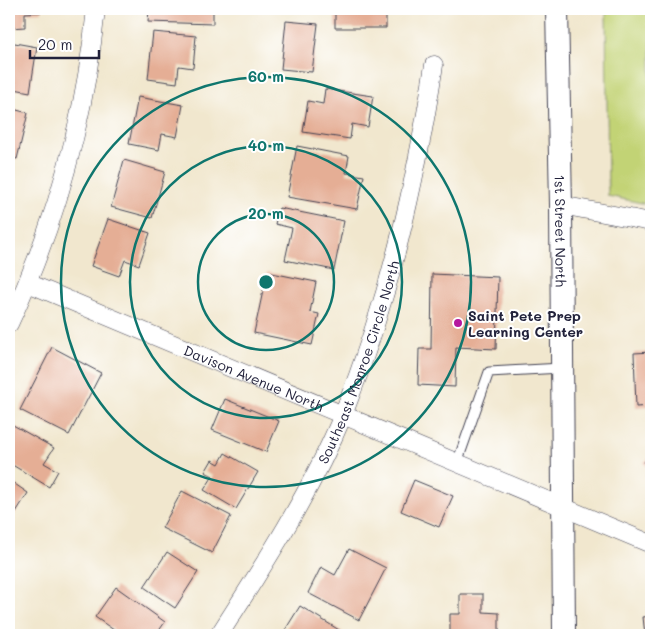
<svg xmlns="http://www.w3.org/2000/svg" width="660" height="644" viewBox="0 0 660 644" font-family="Mali,sans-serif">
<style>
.green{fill:#c2d375;stroke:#727a58}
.building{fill:#e5ae95}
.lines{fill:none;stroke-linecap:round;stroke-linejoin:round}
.service-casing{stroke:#414051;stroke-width:11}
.minor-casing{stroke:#414051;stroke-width:19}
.tertiary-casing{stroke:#414051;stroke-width:24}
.service{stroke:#fff;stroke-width:9}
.minor{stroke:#fff;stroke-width:18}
.tertiary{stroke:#fff;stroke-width:22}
.ring{fill:none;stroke:#0f766e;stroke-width:2.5}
.poi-dot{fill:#b5179e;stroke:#fff;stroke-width:2}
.labels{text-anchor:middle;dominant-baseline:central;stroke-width:4;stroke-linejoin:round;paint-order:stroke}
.street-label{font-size:14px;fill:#22223b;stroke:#fff}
.poi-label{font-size:14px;font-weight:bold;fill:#22223b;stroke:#fff;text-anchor:start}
.centre{fill:#0f766e;stroke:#fff;stroke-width:2.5}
.ring-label{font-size:15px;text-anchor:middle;font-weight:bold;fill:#0f766e;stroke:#fff;stroke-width:4;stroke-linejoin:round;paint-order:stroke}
</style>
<rect width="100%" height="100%" fill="#fff"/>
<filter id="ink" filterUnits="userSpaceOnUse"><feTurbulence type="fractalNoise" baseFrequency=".02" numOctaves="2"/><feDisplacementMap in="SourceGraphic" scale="10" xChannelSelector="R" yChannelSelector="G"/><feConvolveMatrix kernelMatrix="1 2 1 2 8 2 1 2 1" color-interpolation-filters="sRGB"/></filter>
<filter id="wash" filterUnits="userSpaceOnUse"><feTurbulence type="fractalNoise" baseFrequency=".0096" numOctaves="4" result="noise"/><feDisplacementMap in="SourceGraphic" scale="20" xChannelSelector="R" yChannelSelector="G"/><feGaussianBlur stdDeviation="1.12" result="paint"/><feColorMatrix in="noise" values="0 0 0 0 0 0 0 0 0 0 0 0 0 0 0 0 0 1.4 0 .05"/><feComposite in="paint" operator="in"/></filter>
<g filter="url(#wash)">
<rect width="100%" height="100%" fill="#f1e7ce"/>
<path class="green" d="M606,9H651V205L608,196Z"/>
<g id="blocks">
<path class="building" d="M9,9H42V12L25,13V27L9,28Z
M149,9H213V24L148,22Z
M335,9H386V28H335Z
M286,21L318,24L312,72L281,69Z
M153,32L196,36L193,68L179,66L177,83L148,79Z
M9,42L37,47L30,92L9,88Z
M325,89L373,96L368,127L352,124L350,139L303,132L308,101L323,104Z
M138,97L183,105L177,137L162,134L159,150L129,144Z
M9,108L28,113L17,159L9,157Z
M297,146L349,156L346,173L364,176L357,209L287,197Z
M124,160L165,172L152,218L111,207Z
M279,208L344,221L334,270L285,260L292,228L275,224Z
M108,219L150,233L139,265L125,260L119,276L91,266Z
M267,272L316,282L310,312L319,314L312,345L254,333Z
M432,274L498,277L496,349L456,347L455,387L418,385L419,349H431Z
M52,347L101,373L69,435L20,410Z
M651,352V406L636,407L634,353Z
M225,399L279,421L266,452L212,430Z
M13,425L54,448L44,463L58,471L49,487L9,463V432Z
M225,453L258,472L236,509L204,490L213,476L205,472L212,460L219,464Z
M651,457V472L644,462Z
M9,480L28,493L9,523Z
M414,480L453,496L439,527L401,511Z
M182,491L231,516L212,553L162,528Z
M349,549L386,568L359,620L308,593L321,567L335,575Z
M167,552L198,572L175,608L144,587Z
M116,587L165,622L156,635H121L95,617Z
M460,594H483V612L499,613V635L450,634V614H460Z
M300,606L344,633L342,635H282Z
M651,616V635H645L643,617Z"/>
</g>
</g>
<g filter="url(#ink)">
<use href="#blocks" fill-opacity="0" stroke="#414051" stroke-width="1"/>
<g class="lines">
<defs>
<path id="service" d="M457,463L489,372L562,368"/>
<g id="minor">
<path d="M561,205L651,222"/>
<path id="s1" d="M28,283L651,544"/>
<path d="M9,324C56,224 85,118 96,9"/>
<path id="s2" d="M219,635C264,565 311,492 343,415C389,299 415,188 434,65"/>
</g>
<g id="tertiary">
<path id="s3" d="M557,9L561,205L564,635"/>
</g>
</defs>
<use href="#service" class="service-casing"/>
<use href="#minor" class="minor-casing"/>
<use href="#tertiary" class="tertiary-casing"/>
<use href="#service" class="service"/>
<use href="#minor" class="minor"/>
<use href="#tertiary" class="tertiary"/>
</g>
</g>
<g class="ring">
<circle cx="266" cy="282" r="68"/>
<circle cx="266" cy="282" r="136"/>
<circle cx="266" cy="282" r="205"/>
</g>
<circle class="poi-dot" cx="458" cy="323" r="5"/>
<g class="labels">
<g class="street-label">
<text stroke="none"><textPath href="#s3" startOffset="222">1st Street North</textPath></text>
<text stroke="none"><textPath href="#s2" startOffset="308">Southeast Monroe Circle North</textPath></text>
<text stroke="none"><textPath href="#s1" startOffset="245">Davison Avenue North</textPath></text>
</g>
<g class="poi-label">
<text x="468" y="315">Saint Pete Prep<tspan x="468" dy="16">Learning Center</tspan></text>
</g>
</g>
<circle cx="266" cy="282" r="8" class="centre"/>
<g class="ring-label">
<text x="266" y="82">60 m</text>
<text x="266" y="151">40 m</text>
<text x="266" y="219">20 m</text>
</g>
<rect width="660" height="644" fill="none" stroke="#fff" stroke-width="30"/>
<path d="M30 50v8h69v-8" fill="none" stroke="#22223b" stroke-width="2.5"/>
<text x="38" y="50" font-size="15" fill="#22223b" stroke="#ffffff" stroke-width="4" paint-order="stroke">20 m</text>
</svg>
